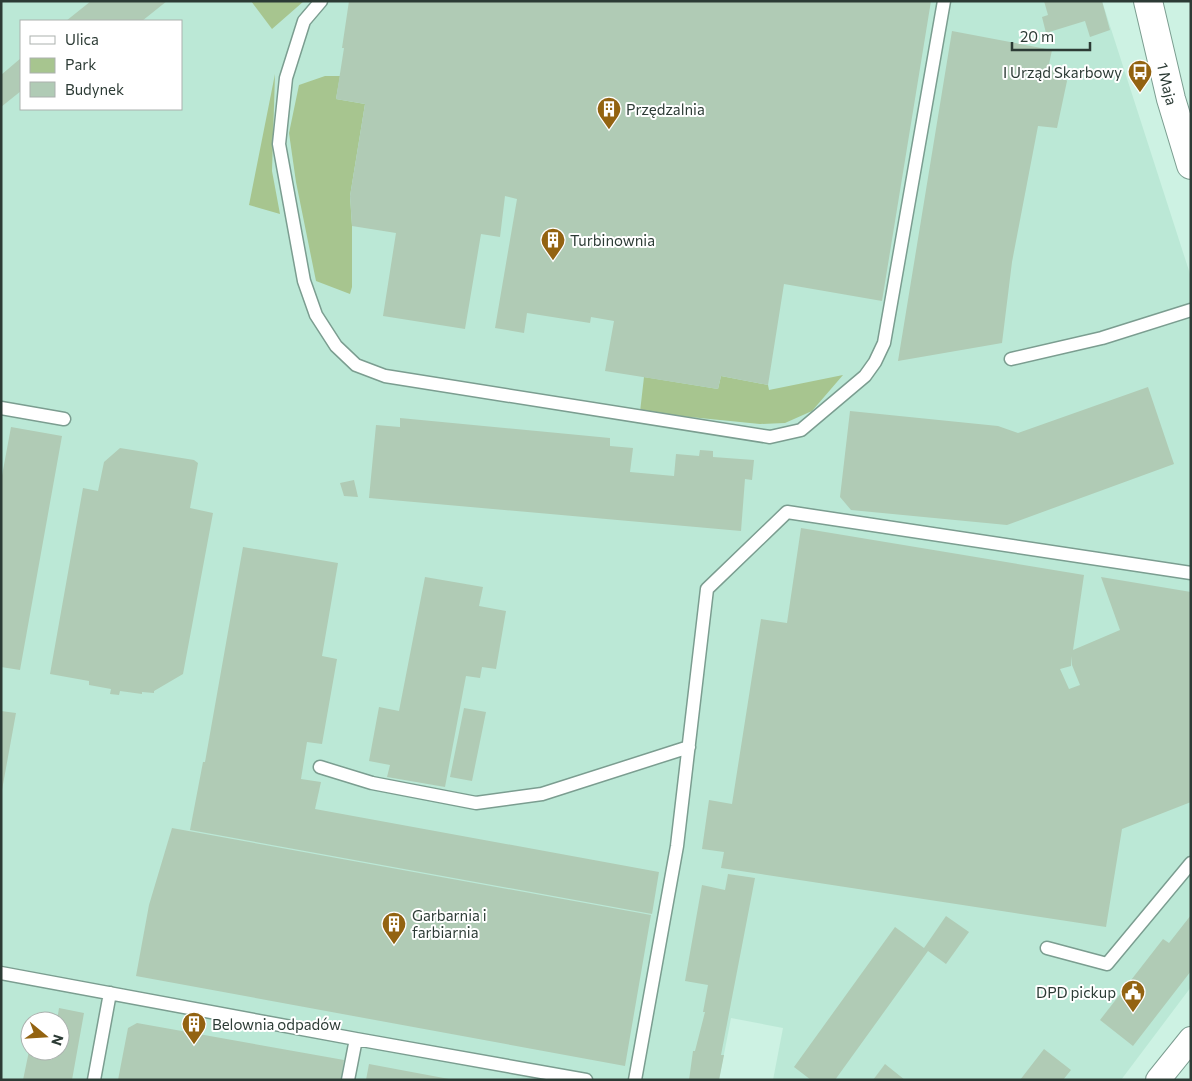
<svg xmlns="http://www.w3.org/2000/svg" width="1192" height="1081" viewBox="0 0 1192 1081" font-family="Commissioner,sans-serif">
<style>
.built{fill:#bbe8d6;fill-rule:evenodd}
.green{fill:#a7c58f}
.building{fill:#b0cbb5;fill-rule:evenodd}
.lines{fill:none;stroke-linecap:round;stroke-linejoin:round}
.service-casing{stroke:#7b9d90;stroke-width:15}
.minor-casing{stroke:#7b9d90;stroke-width:26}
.secondary-casing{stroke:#7b9d90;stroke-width:30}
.service{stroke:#fff;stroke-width:12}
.minor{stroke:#fff;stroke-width:24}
.secondary{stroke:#fff;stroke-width:28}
.labels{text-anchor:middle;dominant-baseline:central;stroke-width:4;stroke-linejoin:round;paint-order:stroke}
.poi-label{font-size:15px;fill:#2c3b35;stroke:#fff;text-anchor:start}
.street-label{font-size:15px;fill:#2c3b35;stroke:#fff}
</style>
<rect width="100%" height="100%" fill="#cdf2e3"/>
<path class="built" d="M1,1H1102L1191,277V987L1121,1080H773L783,1028L731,1018L719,1080H1ZM21,21H181V109H21ZM30,1021H60V1051H30Z"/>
<path class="green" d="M251,1H304L272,29Z
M275,74L272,171L280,214L249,205Z
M325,76H340L336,99L365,104L350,196L352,226V287L350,294L316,281L296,182L289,133L299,85Z
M843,375L812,411L785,423L760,424L640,412L644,377L718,389L721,376L768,385L769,390Z"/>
<path class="building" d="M91,1H167L142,21H66Z
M349,1H931L882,301L784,284L768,385L721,376L718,389L605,371L614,321L591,317L590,323L527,313L524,333L495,328L517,199L505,196L500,237L481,234L465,329L383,316L396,233L352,226L350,196L365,104L336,99L344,48H342Z
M1044,1H1102L1110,30L1090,37L1085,21L1046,33L1042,17L1048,15Z
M952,31L1052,50L1048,69L1061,72L1067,81L1057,128L1038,126L1012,262L1002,343L898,361Z
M21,58V91L1,107V75Z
M1148,387L1174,464L1007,525L851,510L840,497L850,411L998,426L1018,433Z
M400,418L610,438V446L633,448L630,472L674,476L676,454L699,456L700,450L713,451V457L754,460L752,480L745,479L741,531L369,498L376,425L400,427Z
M11,427L62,436L20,670L1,667V481Z
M120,448L194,460L198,463L190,508L213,513L183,674L154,691V693L142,692V694L120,691L119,695L110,694L111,689L89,685V681L50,674L83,488L98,491L104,462Z
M354,480L358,497L344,496L340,483Z
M801,528L1084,575L1073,650L1120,630L1101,577L1191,592V802L1122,829L1106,927L721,868L724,852L702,849L709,800L732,804L761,619L787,623ZM1072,656V665L1080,685L1069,689L1060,669L1071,666Z
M243,547L338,563L322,656L337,659L322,744L307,742L301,779L321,782L315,809L659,872L652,914L190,830L203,762H205Z
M425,577L483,587L479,606L506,611L496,669L482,667L480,678L466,676L445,787L387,777L390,765L369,761L379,707L399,711Z
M464,708L486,712L472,781L450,777Z
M1,711L16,713L2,790H1Z
M172,828L651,915L625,1066L136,976L149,905Z
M728,874L755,878L721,1055H724L719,1080H689L693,1051H695L705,1012H703L708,985L685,981L702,885L725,890Z
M1191,915V971L1133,1046L1100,1020L1163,939L1169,943Z
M946,916L969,932L946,964L928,951L835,1080H811L794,1067L895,927L924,948Z
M59,1008L84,1013L72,1080H23L29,1051H60V1021H57Z
M137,1023L344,1060L341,1080H118L128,1028Z
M1044,1049L1071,1070L1063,1080H1020Z
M369,1064L449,1079V1080H366Z
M885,1064L905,1080H873Z"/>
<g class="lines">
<defs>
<path id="service" d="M321,1L304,21L286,78L279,144L304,281L316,315L336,346L356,365L385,376L770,437L801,430L865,376L875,362L884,343L944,1
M1011,359L1102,338L1191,310
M1,408L64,419
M320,767L372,783L476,803L542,794L689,747
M1047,948L1107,964L1191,863
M1,973L356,1039L586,1080
M94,1080L110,993
M348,1080L356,1039
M635,1080L677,846L707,589L787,512L1191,573"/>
<path id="minor" d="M1158,1080L1191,1039"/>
<g id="secondary">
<path id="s1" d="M1148,1L1171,99L1191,165"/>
</g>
</defs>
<use href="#service" class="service-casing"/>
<use href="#minor" class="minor-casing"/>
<use href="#secondary" class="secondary-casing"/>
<use href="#service" class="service"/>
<use href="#minor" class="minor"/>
<use href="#secondary" class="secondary"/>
</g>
<defs>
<symbol id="bus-pin" viewBox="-11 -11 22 30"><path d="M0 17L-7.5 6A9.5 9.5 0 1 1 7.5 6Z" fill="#936311" stroke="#fff"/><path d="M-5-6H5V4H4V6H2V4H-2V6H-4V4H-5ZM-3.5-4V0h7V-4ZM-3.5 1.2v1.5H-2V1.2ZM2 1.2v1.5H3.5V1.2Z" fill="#fff"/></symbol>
<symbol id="building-pin" viewBox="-11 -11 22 30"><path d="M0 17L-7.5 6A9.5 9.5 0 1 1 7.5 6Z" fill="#936311" stroke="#fff"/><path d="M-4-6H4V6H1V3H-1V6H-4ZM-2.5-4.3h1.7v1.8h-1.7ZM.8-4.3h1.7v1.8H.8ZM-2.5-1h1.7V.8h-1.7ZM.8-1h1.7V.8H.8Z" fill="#fff"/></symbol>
<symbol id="civic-pin" viewBox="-11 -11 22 30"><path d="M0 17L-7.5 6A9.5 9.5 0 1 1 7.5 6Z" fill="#936311" stroke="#fff"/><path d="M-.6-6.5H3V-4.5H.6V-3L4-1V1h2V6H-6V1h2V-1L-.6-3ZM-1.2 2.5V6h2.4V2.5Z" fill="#fff"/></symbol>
</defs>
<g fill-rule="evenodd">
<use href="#bus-pin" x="1126" y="58" width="28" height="38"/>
<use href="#building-pin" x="595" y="95" width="28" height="38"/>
<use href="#building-pin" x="539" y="226" width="28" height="38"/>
<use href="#building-pin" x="380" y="910" width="28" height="38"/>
<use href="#civic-pin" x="1119" y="978" width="28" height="38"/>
<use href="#building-pin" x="180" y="1010" width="28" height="38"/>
</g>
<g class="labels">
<g class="poi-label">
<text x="1122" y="72" text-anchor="end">I Urząd Skarbowy</text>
<text x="626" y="109">Przędzalnia</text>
<text x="570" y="240">Turbinownia</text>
<text x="412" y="915">Garbarnia i<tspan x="412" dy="17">farbiarnia</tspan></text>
<text x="1116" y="992" text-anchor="end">DPD pickup</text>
<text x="212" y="1024">Belownia odpadów</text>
</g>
<g class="street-label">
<text stroke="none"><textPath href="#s1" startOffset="85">1 Maja</textPath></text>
</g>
</g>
<rect width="1192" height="1081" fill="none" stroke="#2c3b35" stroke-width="5"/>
<rect x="20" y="20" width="162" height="90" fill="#ffffff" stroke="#abb1ae"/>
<rect x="30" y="36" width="25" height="8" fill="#ffffff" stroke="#abb1ae"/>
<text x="65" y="45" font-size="15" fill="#2c3b35">Ulica</text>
<rect x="30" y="58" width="25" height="15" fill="#a7c58f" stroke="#abb1ae"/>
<text x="65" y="70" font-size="15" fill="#2c3b35">Park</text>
<rect x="30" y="82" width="25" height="15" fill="#b0cbb5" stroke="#abb1ae"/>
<text x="65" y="95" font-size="15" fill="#2c3b35">Budynek</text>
<g transform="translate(45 1036) rotate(108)"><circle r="24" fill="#ffffff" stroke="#abb1ae"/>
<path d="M0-4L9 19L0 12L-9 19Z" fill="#936311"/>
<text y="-8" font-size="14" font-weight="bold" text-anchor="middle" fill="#2c3b35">N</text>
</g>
<path d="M1012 42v8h78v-8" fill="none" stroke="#2c3b35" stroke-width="2.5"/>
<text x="1020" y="42" font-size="15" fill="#2c3b35" stroke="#ffffff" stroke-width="4" paint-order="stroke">20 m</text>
</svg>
